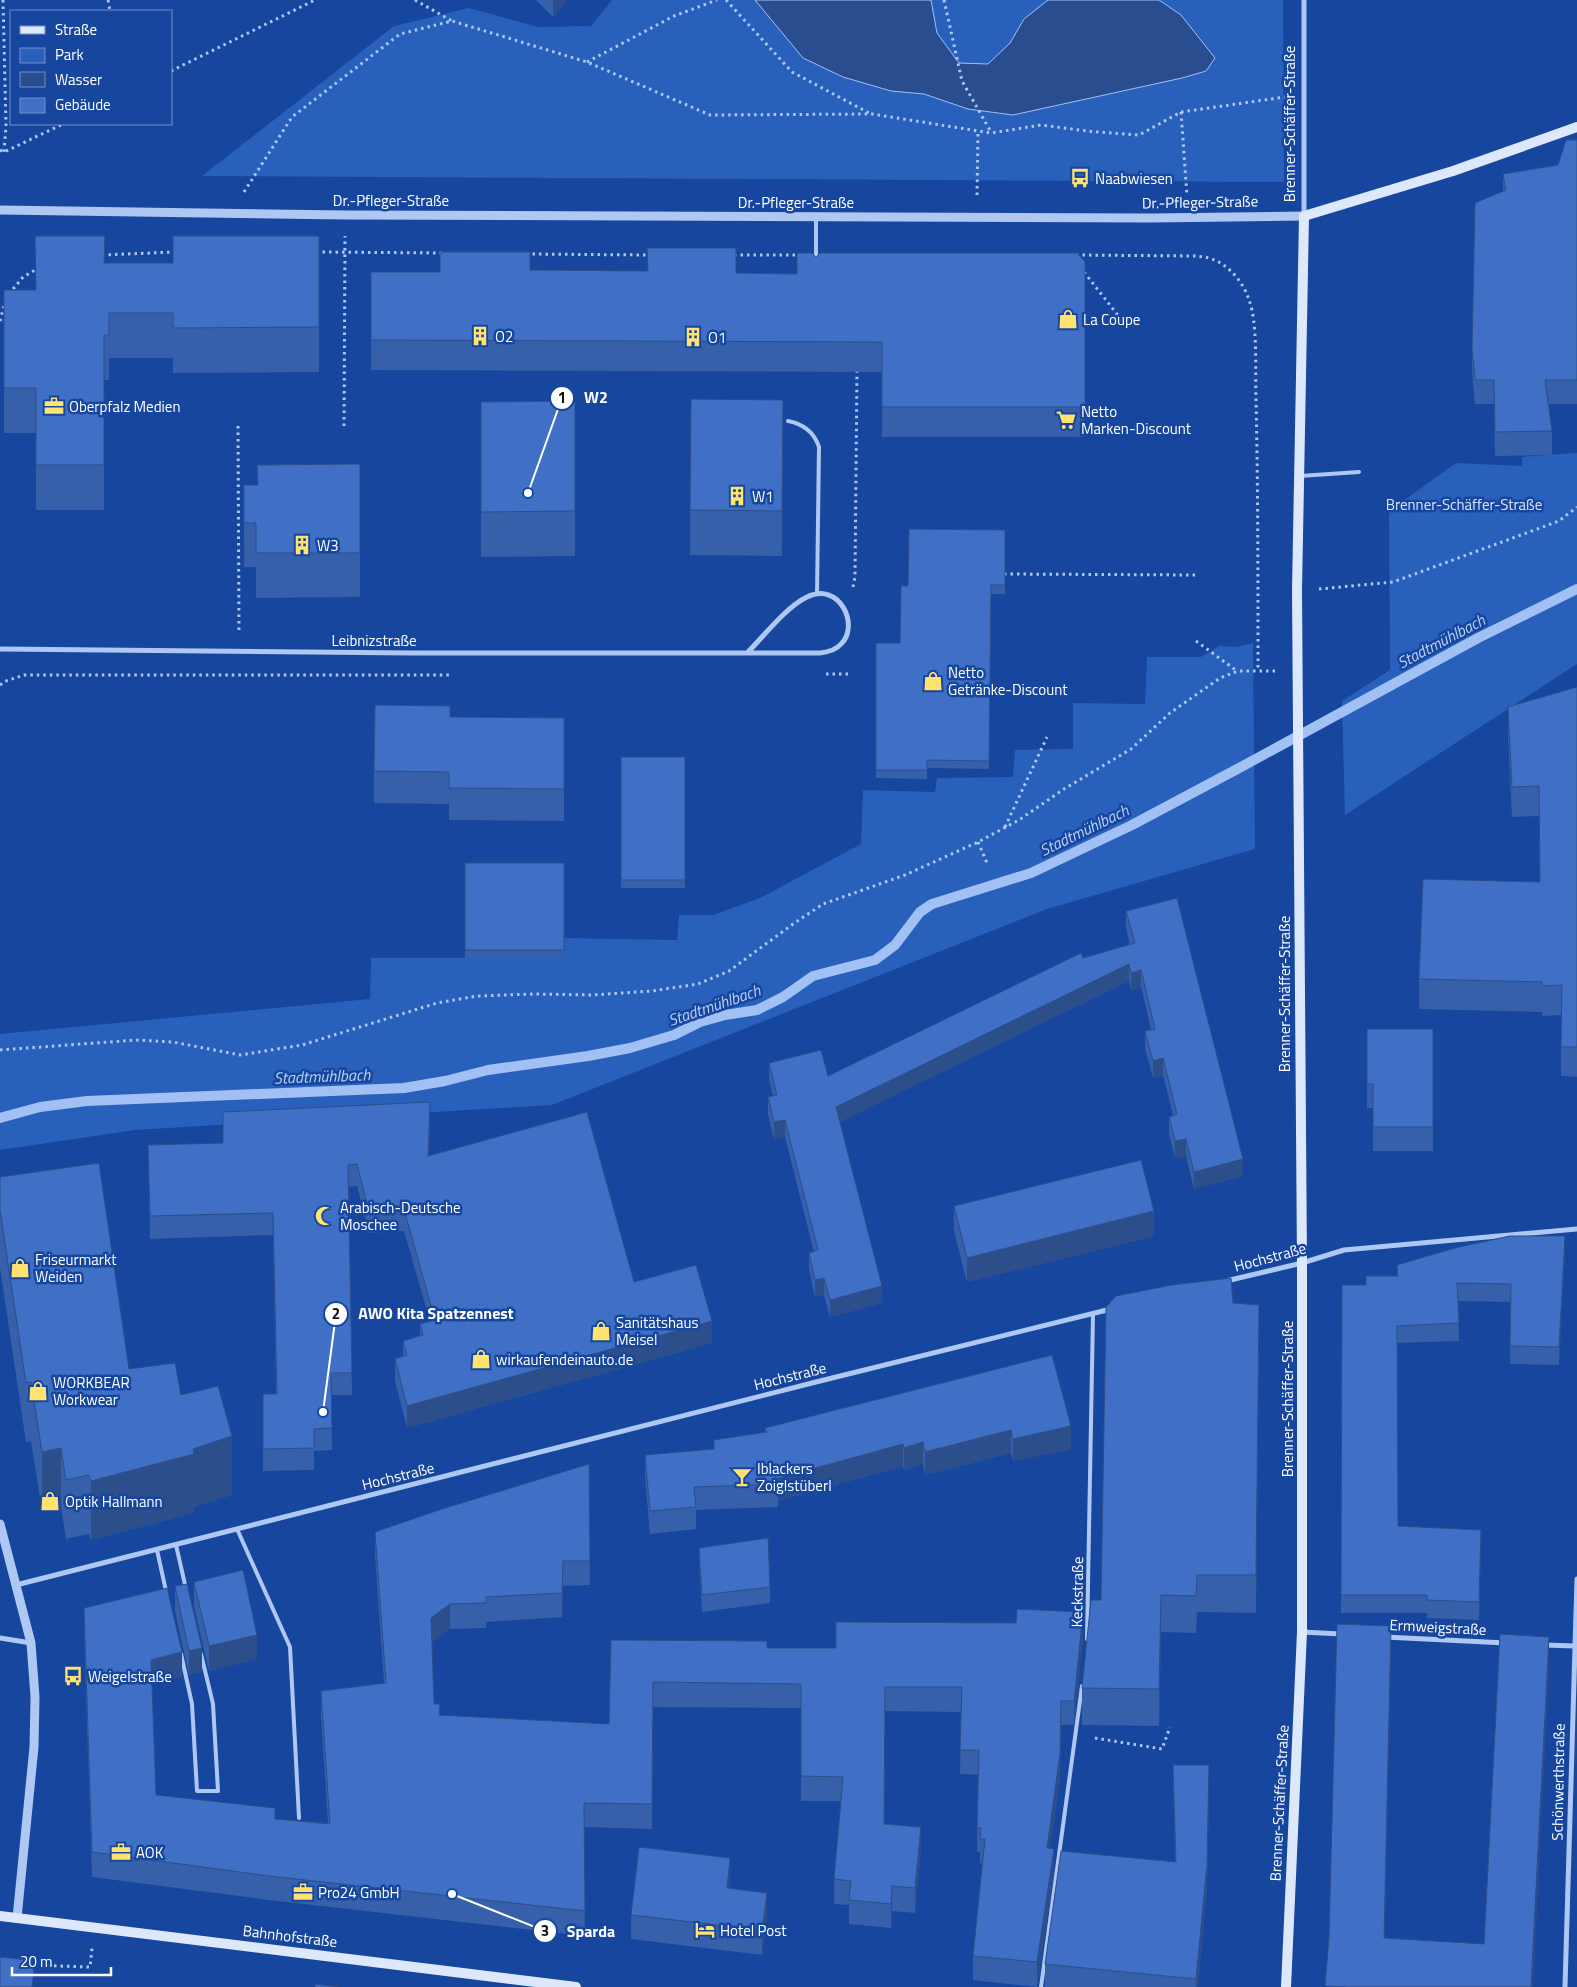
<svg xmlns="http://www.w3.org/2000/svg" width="1577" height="1987" viewBox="0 0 1577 1987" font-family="'Titillium Web',sans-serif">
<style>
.green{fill:#2960bc}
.water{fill:#2a4d8f;stroke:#a1c1f5}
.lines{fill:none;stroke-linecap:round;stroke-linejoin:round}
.stream{stroke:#a1c1f5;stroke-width:10}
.path{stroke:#aec7f3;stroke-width:3;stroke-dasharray:2.5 4;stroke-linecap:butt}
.service{stroke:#aec7f3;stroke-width:4}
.minor{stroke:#aec7f3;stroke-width:5}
.tertiary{stroke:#aec7f3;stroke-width:9}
.secondary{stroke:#dde8fd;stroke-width:10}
.wall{fill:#3660a9}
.shaded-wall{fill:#2c4e8a}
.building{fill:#3f70c5;stroke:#2c4e8a}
.labels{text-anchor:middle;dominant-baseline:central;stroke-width:5;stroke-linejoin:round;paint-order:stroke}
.street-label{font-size:15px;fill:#fff;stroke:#16469e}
.poi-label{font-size:15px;fill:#fff;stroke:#16469e;text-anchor:start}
.park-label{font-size:15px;fill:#d6e5fd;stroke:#16469e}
.water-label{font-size:16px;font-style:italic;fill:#bbd2f9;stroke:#16469e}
.leader{fill:none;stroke:#fff;stroke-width:2}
.callout-dot{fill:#fff;stroke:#16469e;stroke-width:2}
.mark-label{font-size:15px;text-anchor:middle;font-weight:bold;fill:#111}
.callout-label{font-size:16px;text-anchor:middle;font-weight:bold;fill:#fff;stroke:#16469e;stroke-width:5;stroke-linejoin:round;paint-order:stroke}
</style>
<rect width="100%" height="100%" fill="#16469e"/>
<path class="green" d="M612,0H1283L1284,182L202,176L394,26L469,8L538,27L591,26Z
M1577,453V664L1345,815L1342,701L1390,670L1389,511L1456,463L1522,466V457Z
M1253,643L1255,849L1047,909L552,1105L135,1130L0,1150V1034L370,999L371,958H564V938L677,940L679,915H713L760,898L861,844L863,790L935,792L937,778L1013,777L1015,750L1073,749V703L1145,704L1147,657H1201L1219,646L1236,647Z"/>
<path class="water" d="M755,0H931L937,33L959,63L988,64L1010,43L1024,19L1048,0H1159L1181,15L1215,58L1206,71L1182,78L1013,115L968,109L924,94L891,91L843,77L803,58Z"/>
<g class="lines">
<path class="stream" d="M0,1118L40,1107L87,1101L404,1088L445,1081L488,1070L588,1056L630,1048L674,1035L700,1022L725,1015L757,1010L783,997L813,976L875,960L895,945L920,912L932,904L1031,873L1132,825L1241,767L1478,638L1577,589"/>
<path class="path" d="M3,0L6,126L4,152
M108,0L110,11
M415,0L452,21
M726,0L792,72L871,114
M944,0L962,81L991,132
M587,62L674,16L717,0
M171,71L315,0
M1181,112L1187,196
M0,150L4,152L63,124
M244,192L292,117L400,34L452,21L587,62L710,115L872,114L991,133L1041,125L1087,131L1139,135L1181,112L1285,97
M977,195L978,131
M316,252L443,253
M526,254L650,255
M102,255L175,252
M734,255H798
M1076,255L1197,256C1202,257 1207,257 1212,259C1229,265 1244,283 1249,300C1258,323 1255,371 1256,398C1258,489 1258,580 1258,671
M1084,272L1124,323
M9,294L23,277L37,269
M0,321L5,302
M238,426L239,633
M344,426L345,236
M1004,574L1196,575
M853,587L855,577L857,369
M1319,589L1393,582L1559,521L1577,507
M1196,641L1237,671
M826,674H852
M0,685L6,681L24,675H452
M1005,827L1047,737
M978,842L987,863
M0,1050L136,1040L173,1042L240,1055L302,1045L437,1003L477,996L535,994L593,995L652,991L698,984L729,971L793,924L823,904L905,875L978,842L1019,820L1064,789L1131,749L1170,713L1220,678L1238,671H1275
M1095,1738L1162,1749L1170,1727
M28,1965L90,1967L92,1948"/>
<path class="service" d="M816,259V217
M788,421C804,424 814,432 819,447L817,594
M1300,476L1359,472
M237,1529L290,1647L299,1818
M176,1545L186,1589
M157,1550L166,1591
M1087,1639L1093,1314
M181,1654L192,1704L197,1791H218L213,1704L201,1654
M1041,1987L1082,1686"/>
<path class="minor" d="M1304,216V0
M0,649L412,653H820C828,652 836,650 841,644C860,626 840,581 807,597C786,607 764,636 748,652
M1226,1281L1302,1263L1344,1250L1577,1229
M16,1585L820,1381L1111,1309
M1302,1632L1341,1634
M1385,1637L1506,1643
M0,1638L31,1643
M1545,1645L1574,1646
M1565,1987L1577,1579"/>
<path class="tertiary" d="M0,210L345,215L1151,218L1304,216
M0,1524L31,1643L35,1697L34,1747L17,1918"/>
<path class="secondary" d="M0,1916L576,1987
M1286,1987L1302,1632V1263L1297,590L1304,216L1453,171L1577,127"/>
</g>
<path class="wall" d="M536,0H567L553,17Z
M1577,140V404H1549L1552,431V455L1495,456L1494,404H1475L1472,372V348L1503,191V174L1558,165Z
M319,236V372L173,373V358H109V380H104V510H36V433H4V335L36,290L105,263H173Z
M816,257L1085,262V437H882V372L371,370V272H440L530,270L797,274Z
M575,401V556L481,557V402Z
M783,445L782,556L690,555V510Z
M360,464V597L256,598V567H244V485H257Z
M1005,530V594H991L989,769L927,768V779L876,778V643H900L908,586Z
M1577,687V1077L1561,1076V1015L1542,1016V1012L1419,1009V979L1540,882L1539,816L1512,817L1508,737V707Z
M450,717L564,718V821L449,820V804L374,803V771Z
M621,757H685V888H621Z
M465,863H564V958H465Z
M1126,911L1243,1176L1194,1189L1186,1156L1175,1158L1169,1134V1117L1173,1115L1163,1075L1153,1078L1145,1048V1031L1151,1030L1148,1016L1141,987L1131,990L1129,981L839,1122L882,1303L830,1317L824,1295L815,1297L809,1270V1253L814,1252L785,1137L774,1140L768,1114V1097L773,1096L769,1080V1063L828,1076L1083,958L1130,945L1126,928Z
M1367,1029H1433V1151H1373V1108H1367Z
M430,1124L429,1156L634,1282L712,1343L407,1428L395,1381V1359L403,1356V1341L420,1336V1324L430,1321L404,1231L369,1233L357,1186L349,1187L352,1395H331L332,1450L314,1451V1470L263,1471V1394H276L273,1235L150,1239L148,1145L223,1143Z
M0,1177L129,1369L181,1395L232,1495L194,1507V1513L91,1540L89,1534L66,1539L61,1507L42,1511L31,1441L26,1442L0,1268Z
M954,1206L1154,1236L967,1282L954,1231Z
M1565,1254L1559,1365L1510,1364L1511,1302L1458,1301L1459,1341L1397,1343L1398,1526L1481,1548L1479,1620L1427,1618V1613H1341L1342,1285H1366L1397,1276V1265Z
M1233,1303L1259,1342L1256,1613L1197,1612L1196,1633L1161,1632L1159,1726L1082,1725V1688L1101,1600Z
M1052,1355L1071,1449L1013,1461L1011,1453L925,1475L923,1464L904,1470L903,1466L778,1501V1507L696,1510V1529L650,1534L645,1477V1455L714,1449V1440L765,1432V1428Z
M589,1464L590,1585L563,1586L562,1617L486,1622V1628L450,1629L432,1642L434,1704L440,1715L609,1724L611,1640L767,1648H836L1083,1637L1074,1725H1061L1060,1778L1050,1848L1054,1873L1037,1987L973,1980V1956L982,1864L980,1863V1852H977L978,1775L960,1774L961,1712L885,1711L884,1824L921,1851L915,1913L892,1911L891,1928L849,1924V1905L834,1904V1879L841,1801H801V1708L653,1707L652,1829L584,1827L585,1936L269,1900L92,1877L84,1632V1608L182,1677L152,1684L156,1795L275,1819L328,1823L321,1716V1691L384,1683L375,1556V1532Z
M699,1548L770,1587V1603L702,1612L699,1564Z
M194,1582L257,1659L209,1671L194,1606Z
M175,1586L202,1672L189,1675L175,1611Z
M1173,1765L1209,1788L1207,1888L1198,1987H1045V1964L1175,1862Z
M730,1882L729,1888L767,1917L762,1955L631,1939V1915Z"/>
<path class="shaded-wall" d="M553,0H567L553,17Z
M783,400V445L782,556V511Z
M1129,964V981L836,1124V1107Z
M1141,970V987L1131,990V973Z
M1163,1058V1075L1153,1078V1061Z
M430,1102V1124L428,1178V1156Z
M785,1120V1137L774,1140V1122Z
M1186,1139V1156L1175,1158V1141Z
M1243,1159V1176L1194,1189V1172Z
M1154,1211V1236L967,1282V1258Z
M1565,1236V1254L1559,1365V1347Z
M824,1278V1295L815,1297V1280Z
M882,1286V1303L830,1317V1300Z
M1259,1305V1342L1256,1613V1575Z
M712,1321V1343L407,1428V1406Z
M1071,1426V1449L1013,1461V1439Z
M1011,1430V1453L925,1475V1452Z
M232,1436V1495L194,1507V1513L91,1540V1481Z
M923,1442V1464L904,1470V1448Z
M903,1444V1466L778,1501V1484L776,1479Z
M61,1448V1507L42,1511V1452Z
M1481,1530V1548L1479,1620V1602Z
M563,1561V1586L562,1617V1593Z
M1161,1595V1632L1159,1726V1689Z
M450,1604V1629L431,1643V1618Z
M1083,1612V1637L1074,1725V1701Z
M1391,1626V1663L1384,1976V1938Z
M257,1635V1659L209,1671V1646Z
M1549,1637V1674L1533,1987H1531Z
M202,1648V1672L189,1675V1651Z
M182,1652V1677L151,1684V1660Z
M1061,1701L1060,1778L1047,1872V1848Z
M1209,1765L1207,1888L1198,1987H1196Z
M921,1827V1851L915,1913V1888Z
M1054,1849V1873L1037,1987V1962Z
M730,1858V1882L727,1912V1888Z
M892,1886V1911L891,1928V1904Z
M767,1893V1917L762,1955V1930Z"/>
<path class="building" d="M1566,140H1577V380H1545L1552,431L1495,432L1494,380H1475L1472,348L1475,203L1506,190L1503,174L1558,165Z
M35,236H105L104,263H173V236H319V327L173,328V313H109V335H104V465H36V388H4V290H36Z
M647,248H736V273L797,274V253H812L816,257L820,253H1077L1085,262V407H882V342L371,340V272H440V252H530V270L648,271Z
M691,399L783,400L782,511L690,510Z
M575,401V511L481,512V402Z
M360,464V553H256V523H244V485H258L257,465Z
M909,529L1005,530V585H991L989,761L927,760V770H876V643H900L901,586H908Z
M1577,687V1047H1561L1562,985L1542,986V982L1419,979L1423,879L1540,882L1539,786L1512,787L1508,707Z
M375,705L450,706V717L564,718V789L449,788V772L374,771Z
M621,757H685V880H621Z
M465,863H564V950H465Z
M1177,898L1243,1159L1194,1172L1186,1139L1175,1141L1169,1117L1177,1114L1163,1058L1153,1061L1145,1031L1155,1029L1148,999L1141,970L1131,973L1129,964L836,1107L882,1286L830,1300L824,1278L815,1280L809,1253L818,1250L785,1120L774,1122L768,1097L777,1095L769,1063L821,1050L828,1076L1081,953L1083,958L1135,943L1126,911Z
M1367,1029H1433V1127H1373V1084H1367Z
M430,1102L428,1156L587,1112L634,1282L696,1265L712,1321L407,1406L395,1359L407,1355L403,1341L423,1335L420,1324L435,1320L404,1209L369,1211L357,1164L348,1165L352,1373H331L332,1428L314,1429V1448L263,1449V1394H277L273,1213L150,1216L148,1145L223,1143V1112Z
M1141,1160L1154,1211L967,1258L954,1206Z
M99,1163L129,1369L175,1363L181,1395L218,1386L232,1436L193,1449L194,1454L91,1481L89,1475L66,1480L61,1448L42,1452L31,1382L26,1383L0,1210V1177Z
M1510,1236H1565L1559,1347L1510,1346L1511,1284L1457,1283L1459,1323L1397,1326L1398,1526L1481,1530L1479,1602L1427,1600V1595H1341L1342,1285H1366V1276H1398L1397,1265L1455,1248Z
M1231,1278L1233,1303L1259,1305L1256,1575H1197L1196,1596L1161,1595L1159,1689L1082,1688L1091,1600H1101L1106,1307L1116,1296L1172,1285Z
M1052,1355L1071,1426L1013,1439L1011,1430L925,1452L923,1442L904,1448L903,1444L776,1479L778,1484L694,1487L696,1507L650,1511L645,1455L714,1449V1440L767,1432L765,1428Z
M589,1464L590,1561H563L562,1593L486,1597V1603L450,1604L431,1618L434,1704H440L439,1715L609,1724L611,1640L767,1641V1648H836V1622L1016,1623L1017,1609L1083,1612L1074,1701H1061L1060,1754L1047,1848L1054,1849L1037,1962L973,1956L985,1839H980L981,1828H977L979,1750H960L962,1687H885L884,1824L921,1827L915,1888L892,1886L891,1904L849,1900L851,1881L834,1879L843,1777L801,1776V1684L653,1682L652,1804L584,1803L585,1911L269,1876L92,1852L84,1608L167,1588L182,1652L151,1660L156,1795L275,1808V1819L330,1824L321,1691L386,1683L375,1532L442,1509Z
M768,1538L770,1587L702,1595L699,1548Z
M243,1570L257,1635L209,1646L194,1582Z
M187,1584L202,1648L189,1651L175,1586Z
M1337,1624L1391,1626L1384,1938L1484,1944L1500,1634L1549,1637L1531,1987H1346L1325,1986L1329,1937Z
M1173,1765H1209L1207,1865L1196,1979L1045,1964L1061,1851L1176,1862Z
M639,1847L730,1858L727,1888L767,1893L762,1930L631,1915Z
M0,1957L29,1960L34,1971L32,1987H0Z
M315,1984L339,1987H315Z"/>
<defs>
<symbol id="bus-bare" viewBox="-9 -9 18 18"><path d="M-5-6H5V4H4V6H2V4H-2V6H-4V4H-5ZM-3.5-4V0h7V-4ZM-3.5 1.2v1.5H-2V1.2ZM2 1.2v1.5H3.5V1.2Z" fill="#ffe270" stroke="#16469e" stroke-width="2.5" paint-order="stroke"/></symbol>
<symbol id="shop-bare" viewBox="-9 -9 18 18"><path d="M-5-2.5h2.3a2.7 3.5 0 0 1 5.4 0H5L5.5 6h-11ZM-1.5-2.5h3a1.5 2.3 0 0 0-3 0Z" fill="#ffe270" stroke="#16469e" stroke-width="2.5" paint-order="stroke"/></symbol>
<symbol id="building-bare" viewBox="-9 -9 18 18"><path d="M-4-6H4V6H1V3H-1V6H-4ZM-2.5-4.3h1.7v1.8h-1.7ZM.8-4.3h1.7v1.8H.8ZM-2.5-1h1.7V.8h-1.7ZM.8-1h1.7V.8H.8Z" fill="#ffe270" stroke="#16469e" stroke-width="2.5" paint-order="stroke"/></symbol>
<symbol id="office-bare" viewBox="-9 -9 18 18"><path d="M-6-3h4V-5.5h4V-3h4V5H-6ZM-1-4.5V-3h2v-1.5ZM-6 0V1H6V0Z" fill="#ffe270" stroke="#16469e" stroke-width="2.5" paint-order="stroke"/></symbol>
<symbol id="supermarket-bare" viewBox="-9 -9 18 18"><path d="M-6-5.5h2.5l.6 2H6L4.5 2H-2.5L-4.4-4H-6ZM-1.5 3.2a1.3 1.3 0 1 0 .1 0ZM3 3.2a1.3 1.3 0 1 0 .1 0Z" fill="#ffe270" stroke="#16469e" stroke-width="2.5" paint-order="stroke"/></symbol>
<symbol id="mosque-bare" viewBox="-9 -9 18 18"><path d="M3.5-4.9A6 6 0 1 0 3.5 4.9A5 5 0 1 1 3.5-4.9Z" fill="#ffe270" stroke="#16469e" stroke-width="2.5" paint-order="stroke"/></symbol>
<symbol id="bar-bare" viewBox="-9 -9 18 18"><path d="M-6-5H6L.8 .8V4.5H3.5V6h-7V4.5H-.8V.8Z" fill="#ffe270" stroke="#16469e" stroke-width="2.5" paint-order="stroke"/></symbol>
<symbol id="hotel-bare" viewBox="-9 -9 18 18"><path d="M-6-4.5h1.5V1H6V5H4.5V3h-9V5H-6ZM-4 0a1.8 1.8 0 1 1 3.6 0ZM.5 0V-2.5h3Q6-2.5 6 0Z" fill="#ffe270" stroke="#16469e" stroke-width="2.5" paint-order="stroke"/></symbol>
</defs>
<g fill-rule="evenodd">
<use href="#bus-bare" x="1066" y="164" width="28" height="28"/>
<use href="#shop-bare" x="1054" y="305" width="28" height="28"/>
<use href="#building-bare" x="466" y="322" width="28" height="28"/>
<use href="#building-bare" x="679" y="323" width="28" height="28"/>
<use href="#office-bare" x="40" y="392" width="28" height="28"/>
<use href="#supermarket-bare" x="1052" y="406" width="28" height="28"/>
<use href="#building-bare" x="723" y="482" width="28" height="28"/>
<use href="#building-bare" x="288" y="531" width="28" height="28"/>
<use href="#shop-bare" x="919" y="667" width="28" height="28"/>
<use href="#mosque-bare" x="311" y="1202" width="28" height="28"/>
<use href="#shop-bare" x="6" y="1254" width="28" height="28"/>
<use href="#shop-bare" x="587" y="1317" width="28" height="28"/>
<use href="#shop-bare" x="467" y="1345" width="28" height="28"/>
<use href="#shop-bare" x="24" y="1377" width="28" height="28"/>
<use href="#bar-bare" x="728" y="1463" width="28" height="28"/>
<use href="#shop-bare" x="36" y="1487" width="28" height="28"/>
<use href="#bus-bare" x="59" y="1662" width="28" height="28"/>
<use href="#office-bare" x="107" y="1838" width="28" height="28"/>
<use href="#office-bare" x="289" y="1878" width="28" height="28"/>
<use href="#hotel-bare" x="691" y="1916" width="28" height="28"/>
</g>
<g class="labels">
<g class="street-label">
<text transform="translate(1289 124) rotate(-90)">Brenner-Schäffer-Straße</text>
<text x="391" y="200">Dr.-Pfleger-Straße</text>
<text x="796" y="202">Dr.-Pfleger-Straße</text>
<text transform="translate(1200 202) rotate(-1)">Dr.-Pfleger-Straße</text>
<text x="374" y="640">Leibnizstraße</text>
<text transform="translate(1284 994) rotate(-90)">Brenner-Schäffer-Straße</text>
<text transform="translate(1270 1257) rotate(-15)">Hochstraße</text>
<text transform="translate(790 1376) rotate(-14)">Hochstraße</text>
<text transform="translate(1287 1399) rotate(-90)">Brenner-Schäffer-Straße</text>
<text transform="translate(398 1476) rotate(-14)">Hochstraße</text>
<text transform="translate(1077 1592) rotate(-89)">Keckstraße</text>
<text transform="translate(1438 1627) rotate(3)">Ermweigstraße</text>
<text transform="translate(1558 1782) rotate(-89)">Schönwerthstraße</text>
<text transform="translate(1279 1803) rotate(-87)">Brenner-Schäffer-Straße</text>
<text transform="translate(290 1936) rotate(7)">Bahnhofstraße</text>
</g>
<g class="poi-label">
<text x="1095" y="178">Naabwiesen</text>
<text x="1083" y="319">La Coupe</text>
<text x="495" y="336">O2</text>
<text x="708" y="337">O1</text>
<text x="69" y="406">Oberpfalz Medien</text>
<text x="1081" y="411">Netto<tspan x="1081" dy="17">Marken-Discount</tspan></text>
<text x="752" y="496">W1</text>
<text x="317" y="545">W3</text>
<text x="948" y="672">Netto<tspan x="948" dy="17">Getränke-Discount</tspan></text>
<text x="340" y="1207">Arabisch-Deutsche<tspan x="340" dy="17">Moschee</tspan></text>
<text x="35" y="1259">Friseurmarkt<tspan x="35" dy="17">Weiden</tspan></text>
<text x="616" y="1322">Sanitätshaus<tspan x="616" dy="17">Meisel</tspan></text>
<text x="496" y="1359">wirkaufendeinauto.de</text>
<text x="53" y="1382">WORKBEAR<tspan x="53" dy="17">Workwear</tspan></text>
<text x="757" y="1468">Iblackers<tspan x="757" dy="17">Zoiglstüberl</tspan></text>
<text x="65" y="1501">Optik Hallmann</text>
<text x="88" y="1676">Weigelstraße</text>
<text x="136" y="1852">AOK</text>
<text x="318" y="1892">Pro24 GmbH</text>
<text x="720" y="1930">Hotel Post</text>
</g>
<g class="park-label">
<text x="1464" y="504">Brenner-Schäffer-Straße</text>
</g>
<g class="water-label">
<text transform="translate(1441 641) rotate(-28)">Stadtmühlbach</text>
<text transform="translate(1084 830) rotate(-26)">Stadtmühlbach</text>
<text transform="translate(714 1005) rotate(-19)">Stadtmühlbach</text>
<text transform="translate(322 1076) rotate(-2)">Stadtmühlbach</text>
</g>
</g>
<path class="leader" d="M528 493L562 398M323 1412L336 1314M452 1894L545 1931"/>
<g class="callout-dot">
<circle cx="528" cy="493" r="5"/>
<circle cx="323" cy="1412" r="5"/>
<circle cx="452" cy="1894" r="5"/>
<circle cx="562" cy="398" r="12"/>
<circle cx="336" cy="1314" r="12"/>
<circle cx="545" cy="1931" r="12"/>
</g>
<g class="mark-label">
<text x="562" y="403">1</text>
<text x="336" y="1319">2</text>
<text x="545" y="1936">3</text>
</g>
<g class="callout-label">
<text x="596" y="403">W2</text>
<text x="436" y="1319">AWO Kita Spatzennest</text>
<text x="591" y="1937">Sparda</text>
</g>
<rect x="10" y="10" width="162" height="115" fill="#16469e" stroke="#7390c5"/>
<rect x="20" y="26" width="25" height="8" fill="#dde8fd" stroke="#7390c5"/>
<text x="55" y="35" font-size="15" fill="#ffffff">Straße</text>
<rect x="20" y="48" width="25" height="15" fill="#2960bc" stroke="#7390c5"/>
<text x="55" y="60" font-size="15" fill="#ffffff">Park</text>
<rect x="20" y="72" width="25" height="15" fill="#2a4d8f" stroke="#7390c5"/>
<text x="55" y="85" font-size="15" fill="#ffffff">Wasser</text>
<rect x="20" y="98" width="25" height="15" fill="#3f70c5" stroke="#7390c5"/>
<text x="55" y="110" font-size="15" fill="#ffffff">Gebäude</text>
<path d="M12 1967v8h99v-8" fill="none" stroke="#ffffff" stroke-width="2.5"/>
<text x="20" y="1967" font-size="15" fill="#ffffff" stroke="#16469e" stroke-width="4" paint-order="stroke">20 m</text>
</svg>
